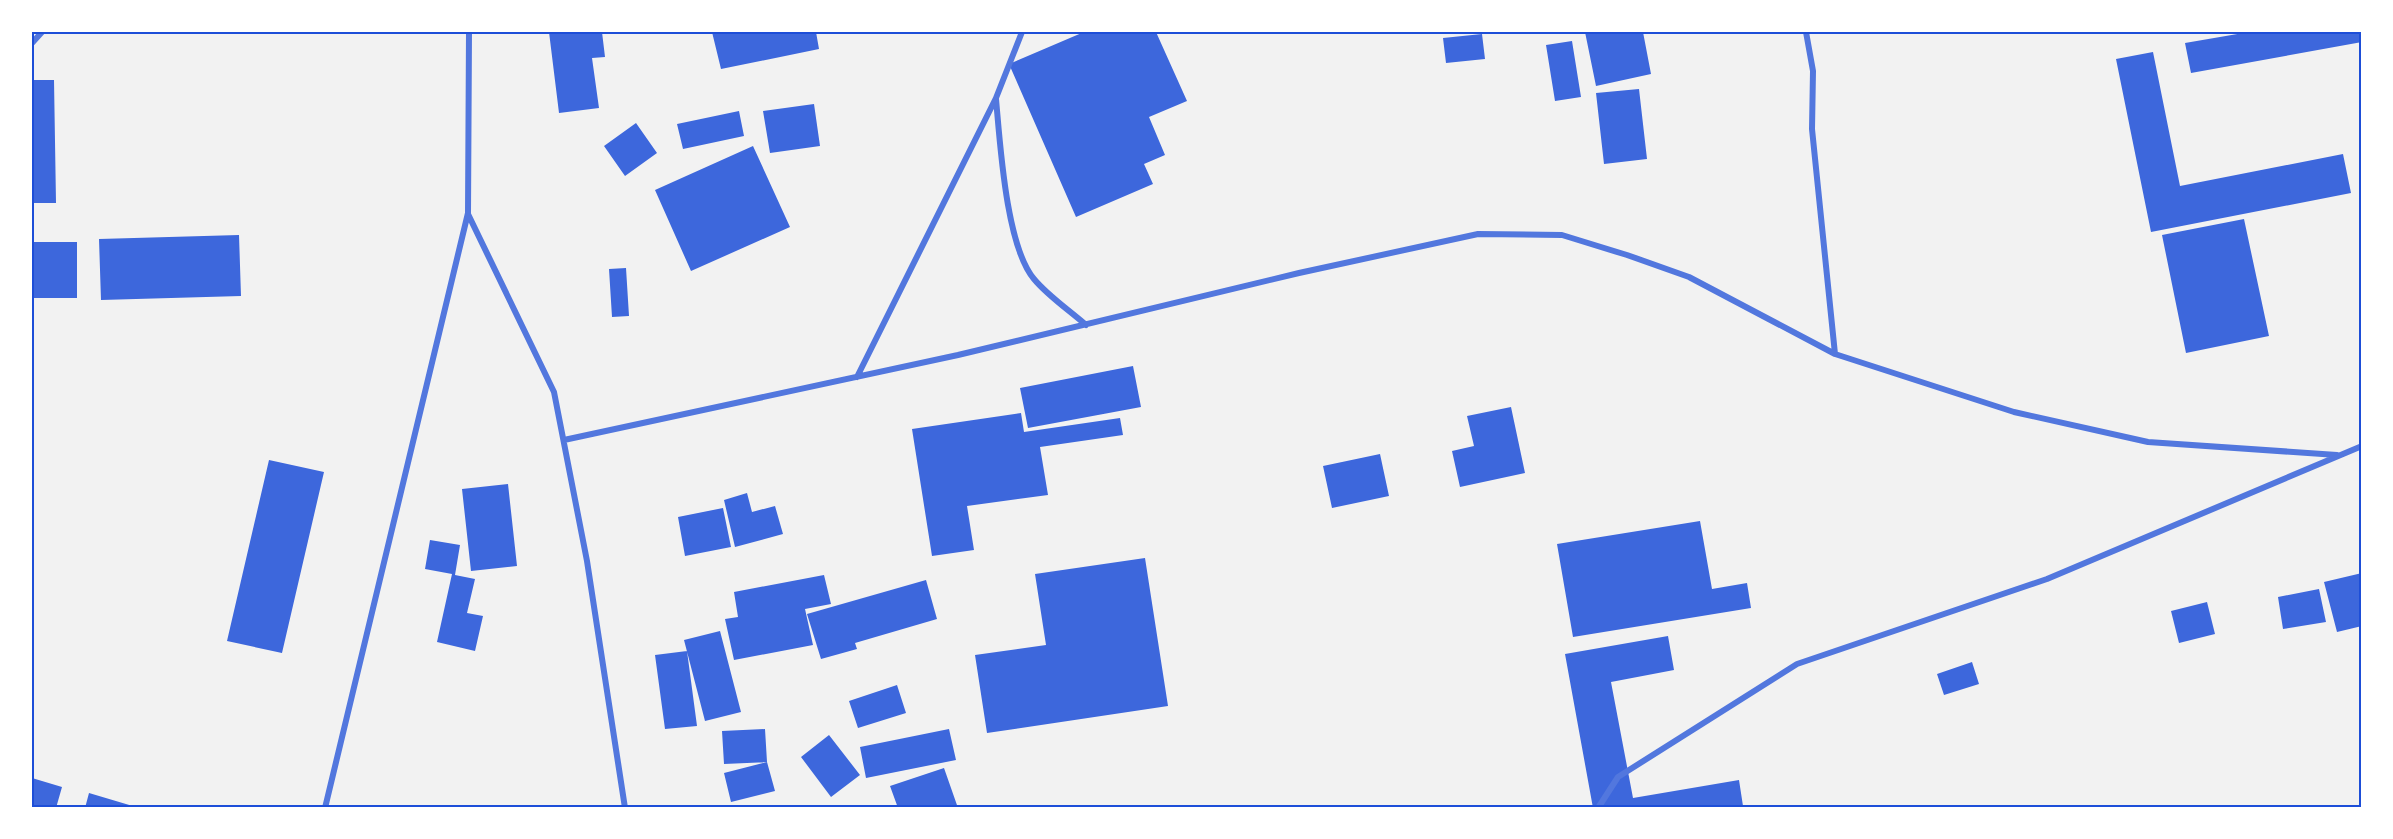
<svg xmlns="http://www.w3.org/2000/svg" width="2393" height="839" viewBox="0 0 2393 839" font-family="Raleway,sans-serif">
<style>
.building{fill:#3d67dc}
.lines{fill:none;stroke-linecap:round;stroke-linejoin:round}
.minor{stroke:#5277de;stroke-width:6}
.neatline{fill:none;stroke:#1d4ed8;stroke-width:2}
</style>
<rect width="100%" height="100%" fill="#f2f2f2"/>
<path class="building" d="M549,32H602L605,57L592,58L599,108L559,113Z
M712,32H816L819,49L721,69Z
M1084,32H1156L1187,101L1149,117L1165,155L1144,164L1153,184L1076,217L1009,64Z
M1585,32H1643L1651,74L1596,86Z
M2249,32H2362V42L2191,73L2185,43Z
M1482,34L1485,59L1446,63L1443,38Z
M1572,41L1581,97L1555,101L1546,45Z
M2153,52L2180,186L2343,154L2351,193L2151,232L2116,59Z
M32,80H54L56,203H32Z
M1639,89L1647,159L1604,164L1596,93Z
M814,104L820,146L770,153L763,111Z
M739,111L744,136L683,149L677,124Z
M636,123L657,153L625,176L604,146Z
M753,146L790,227L691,271L655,190Z
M2244,219L2269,336L2186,353L2162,235Z
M239,235L241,296L101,300L99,239Z
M32,242H77V298H32Z
M626,268L629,316L612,317L609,269Z
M1133,366L1141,407L1028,428L1020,388Z
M1511,407L1525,473L1460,487L1452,451L1474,446L1467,416Z
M1021,413L1024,432L1120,418L1123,435L1040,447L1048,495L967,506L974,550L932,556L912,429Z
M1380,454L1389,496L1332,508L1323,466Z
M269,460L324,472L282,653L227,641Z
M508,484L517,566L471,571L462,489Z
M747,493L752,512L775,506L783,534L735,547L724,500Z
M723,508L731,547L685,556L678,517Z
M1700,521L1712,589L1747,583L1751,608L1573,637L1557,544Z
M430,540L460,545L455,575L475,579L467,613L483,616L475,651L437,642L452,574L425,569Z
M1145,558L1168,706L987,733L975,655L1046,645L1035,574Z
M2362,573V626L2337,632L2324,582Z
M824,575L831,604L805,609L813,645L734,660L725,619L738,617L734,592Z
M926,580L937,619L855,643L857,649L821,659L807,614Z
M2319,589L2326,622L2283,629L2278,597Z
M2207,602L2215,634L2179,643L2171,611Z
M720,631L741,712L705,721L684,640Z
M1668,636L1674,670L1611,682L1633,798L1739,780L1743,806L1593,808L1565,654Z
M687,651L697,726L665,729L655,655Z
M1972,662L1979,684L1944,695L1937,674Z
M897,685L906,713L858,728L849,701Z
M765,729L767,762L724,764L722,731Z
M949,729L956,760L866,778L860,747Z
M829,735L860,775L831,797L801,757Z
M767,762L775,791L731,802L724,773Z
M944,768L958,808H898L890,786Z
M32,778L62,787L56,808H32Z
M89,793L136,807L135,808H85Z"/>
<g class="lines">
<path class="minor" d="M1806,32L1813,71L1812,129L1835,354
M32,43L42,32
M996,99C1000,142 1006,246 1034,279C1048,296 1069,310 1086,325
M468,214L554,392L587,561L625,808
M857,377L996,98L1022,32
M564,440L958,355L1299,273L1478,234L1562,235L1627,255L1689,277L1835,354L2014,412L2148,442L2337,455
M325,808L468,213L469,32
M1598,808L1618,777L1797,664L2047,579L2362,446"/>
</g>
<rect width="2393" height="839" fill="none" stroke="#ffffff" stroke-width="66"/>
<rect x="33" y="33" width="2327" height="773" class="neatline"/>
</svg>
